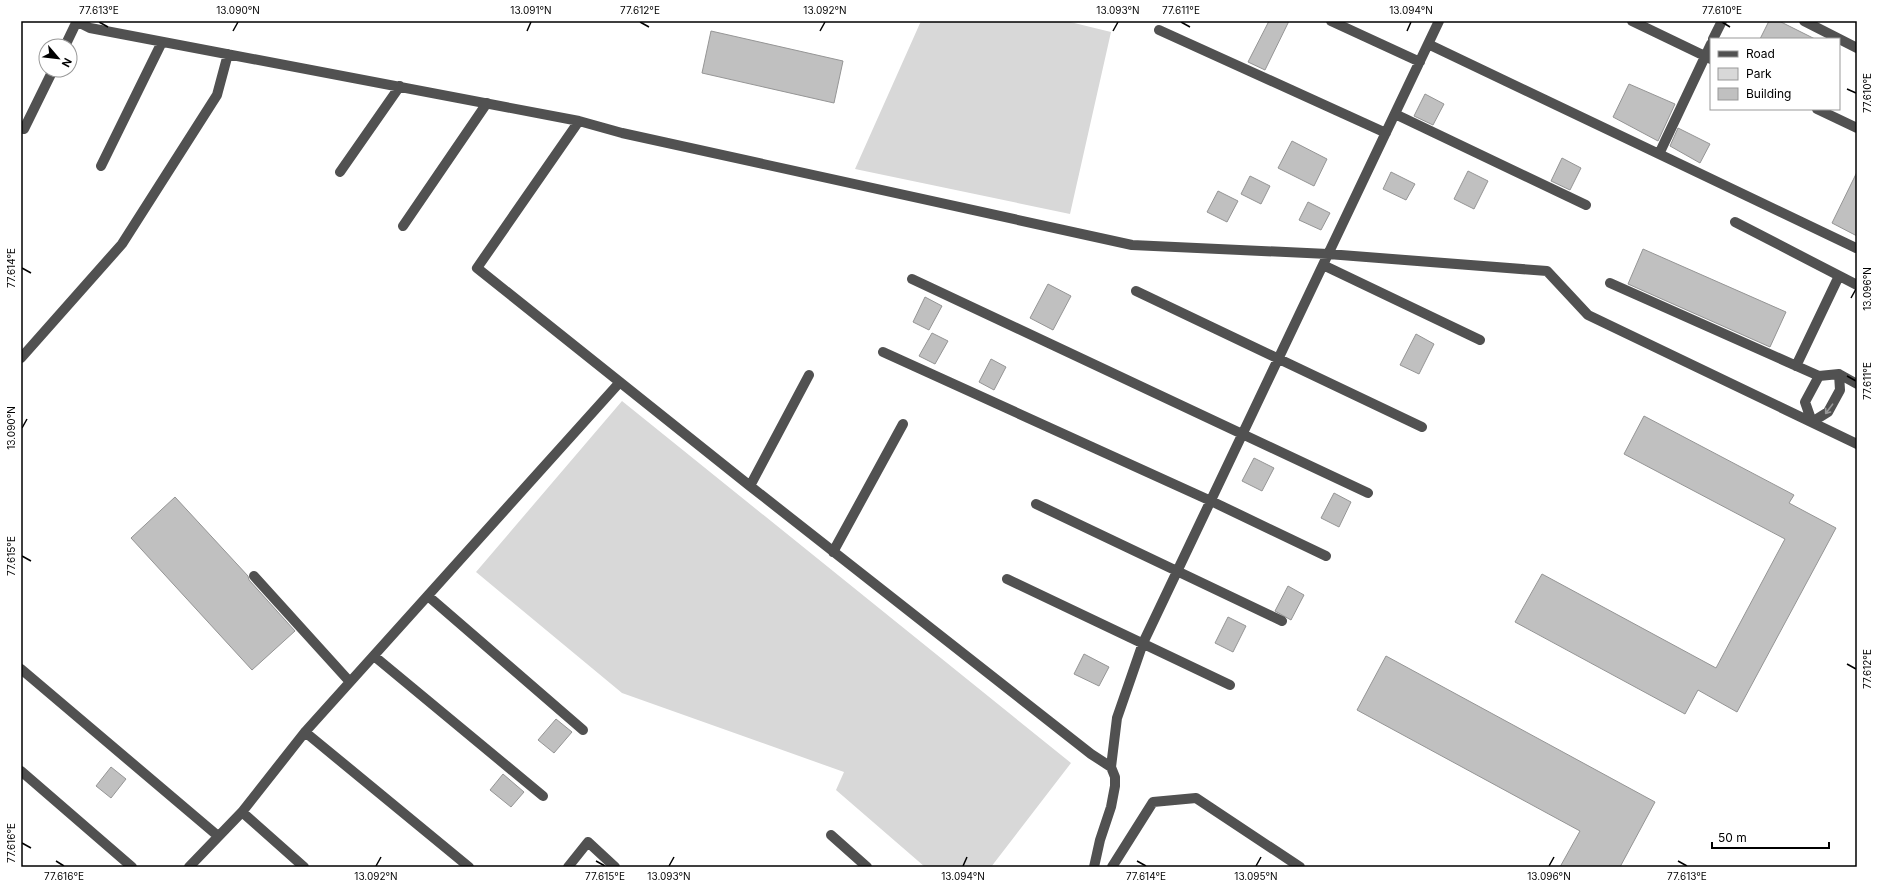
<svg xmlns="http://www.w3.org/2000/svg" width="1878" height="888" viewBox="0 0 1878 888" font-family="Inter,sans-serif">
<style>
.green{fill:#d8d8d8}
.building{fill:#c0c0c0;stroke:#959595}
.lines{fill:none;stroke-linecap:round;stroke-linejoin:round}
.minor{stroke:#515151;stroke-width:10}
.oneway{stroke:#979797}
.ticks{fill:none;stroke:#000;stroke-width:1.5}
.neatline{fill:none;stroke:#000;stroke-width:1.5}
.ticks-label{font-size:10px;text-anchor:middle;fill:#000}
</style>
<rect width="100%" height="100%" fill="#fff"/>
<path class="green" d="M921,21H1066L1111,32L1070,214L855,169Z
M622,401L1071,763L991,867H925L836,790L844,772L622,693L476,572Z"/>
<path class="building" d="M1269,21H1289L1265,70L1248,62Z
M1769,21H1779L1815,39H1760Z
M711,31L843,61L834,103L702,73Z
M1629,84L1675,104L1658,141L1613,117Z
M1425,94L1444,104L1433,125L1414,116Z
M1678,128L1710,144L1700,163L1670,146Z
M1292,141L1327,159L1314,186L1278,168Z
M1562,158L1581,168L1570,190L1551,181Z
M1468,171L1488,181L1474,209L1454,199Z
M1391,172L1415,184L1406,200L1383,189Z
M1857,172V236L1832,223Z
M1250,176L1270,186L1261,204L1241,194Z
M1218,191L1238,201L1227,222L1207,212Z
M1308,202L1330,213L1321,230L1299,220Z
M1643,249L1786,312L1770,347L1628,284Z
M1048,284L1071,296L1053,330L1030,318Z
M925,297L942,306L929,330L913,322Z
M932,333L948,341L935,364L919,356Z
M1416,334L1434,344L1419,374L1400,365Z
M991,359L1006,367L994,390L979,382Z
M1644,416L1794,495L1789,503L1836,528L1737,712L1698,690L1685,714L1515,622L1542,574L1716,668L1785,539L1624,454Z
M1254,458L1274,468L1262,491L1242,481Z
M1334,493L1351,502L1339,527L1321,518Z
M175,497L248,576L249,580L295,631L252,670L131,538Z
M1288,586L1304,595L1291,620L1275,611Z
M1228,617L1246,626L1233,652L1215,643Z
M1084,654L1109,667L1099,686L1074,674Z
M1386,656L1655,802L1620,867H1560L1580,831L1357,710Z
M556,719L572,732L554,753L538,740Z
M111,767L126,779L111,798L96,786Z
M503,774L524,792L511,807L490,790Z"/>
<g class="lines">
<path class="minor" d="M76,21L90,28L579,121L622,133L1132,245L1328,254L1547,271L1588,315L1857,444
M1331,21L1420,62
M1632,21L1711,59
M1804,21L1857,48
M1159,30L1386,133
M1713,39L1722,21
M1428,44L1659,154
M1711,44L1659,154L1856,248
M65,46L77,21
M1817,109L1857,128
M1395,114L1586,205
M579,121L477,268L750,486L1091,754L1111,767
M24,129L53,70
M101,166L162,42
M340,172L400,86
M1735,222L1857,285
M403,226L487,103
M1323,265L1480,340
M912,279L1368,493
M1610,283L1819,376L1839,374L1857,384
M1136,291L1422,427
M883,352L1211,501L1326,556
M21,358L122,244L217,95L228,54
M1796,366L1839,276
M1812,422L1828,412L1840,390L1839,374
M1812,422L1805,402L1819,376
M750,486L809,375
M1036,504L1282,621
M833,552L903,424
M254,576L350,682
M1007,579L1230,685
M428,596L583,730
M374,656L543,796
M21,669L218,836
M305,732L469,867
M21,771L132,867
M242,812L304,867
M831,835L867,867
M189,867L242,812L305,732L620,382
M568,867L588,842L615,867
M1094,867L1100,840L1111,807L1115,786V777L1111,767L1117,718L1143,643L1439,21
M1112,867L1153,802L1196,798L1300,867"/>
</g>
<defs><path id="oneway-shaft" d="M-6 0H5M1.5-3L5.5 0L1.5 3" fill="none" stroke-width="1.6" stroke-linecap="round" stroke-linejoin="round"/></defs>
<use class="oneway" href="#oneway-shaft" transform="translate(1829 409) rotate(127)"/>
<path class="ticks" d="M99,22L108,27M640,22L649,27M1181,22L1190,27M1722,22L1730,27M233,31L238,22M527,31L531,22M820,31L825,22M1113,31L1118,22M1407,31L1411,22M1847,89L1856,93M22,268L31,273M1851,298L1856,289M1847,376L1856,381M22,428L27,419M22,556L31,561M1847,664L1856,669M22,843L31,848M56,861L64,866M596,861L605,866M1137,861L1146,866M1678,861L1687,866M376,866L381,857M669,866L674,857M963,866L967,857M1256,866L1261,857M1549,866L1554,857"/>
<rect width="1878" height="888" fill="none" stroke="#ffffff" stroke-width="44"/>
<rect x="1710" y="38" width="130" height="72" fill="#ffffff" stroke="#999999"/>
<rect x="1718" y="51" width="20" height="6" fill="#515151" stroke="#999999"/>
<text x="1746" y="58" font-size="12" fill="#000000">Road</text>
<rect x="1718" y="68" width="20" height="12" fill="#d8d8d8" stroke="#999999"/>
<text x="1746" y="78" font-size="12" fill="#000000">Park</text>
<rect x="1718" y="88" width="20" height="12" fill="#c0c0c0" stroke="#999999"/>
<text x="1746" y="98" font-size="12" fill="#000000">Building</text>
<g transform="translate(58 58) rotate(118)"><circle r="19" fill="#ffffff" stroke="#999999"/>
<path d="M0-3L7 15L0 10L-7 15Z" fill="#000000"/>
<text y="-6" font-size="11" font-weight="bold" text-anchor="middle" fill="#000000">N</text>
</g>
<path d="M1712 842v6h117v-6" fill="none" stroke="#000000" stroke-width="2"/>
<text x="1718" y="842" font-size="12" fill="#000000" stroke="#ffffff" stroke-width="3" paint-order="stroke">50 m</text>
<rect x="22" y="22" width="1834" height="844" class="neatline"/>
<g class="ticks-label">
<text x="99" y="14">77.613°E</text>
<text x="238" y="14">13.090°N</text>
<text x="531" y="14">13.091°N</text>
<text x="640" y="14">77.612°E</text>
<text x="825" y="14">13.092°N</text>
<text x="1118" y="14">13.093°N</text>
<text x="1181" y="14">77.611°E</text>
<text x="1411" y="14">13.094°N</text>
<text x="1722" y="14">77.610°E</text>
<text transform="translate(1867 93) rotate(-90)" y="4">77.610°E</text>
<text transform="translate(11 268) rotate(-90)" y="4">77.614°E</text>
<text transform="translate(1867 289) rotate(-90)" y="4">13.096°N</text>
<text transform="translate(1867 381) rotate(-90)" y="4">77.611°E</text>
<text transform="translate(11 428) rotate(-90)" y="4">13.090°N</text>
<text transform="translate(11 556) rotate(-90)" y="4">77.615°E</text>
<text transform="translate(1867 669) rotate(-90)" y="4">77.612°E</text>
<text transform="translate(11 843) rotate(-90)" y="4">77.616°E</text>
<text x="64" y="880">77.616°E</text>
<text x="376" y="880">13.092°N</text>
<text x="605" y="880">77.615°E</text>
<text x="669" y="880">13.093°N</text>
<text x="963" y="880">13.094°N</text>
<text x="1146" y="880">77.614°E</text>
<text x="1256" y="880">13.095°N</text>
<text x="1549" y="880">13.096°N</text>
<text x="1687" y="880">77.613°E</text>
</g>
</svg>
